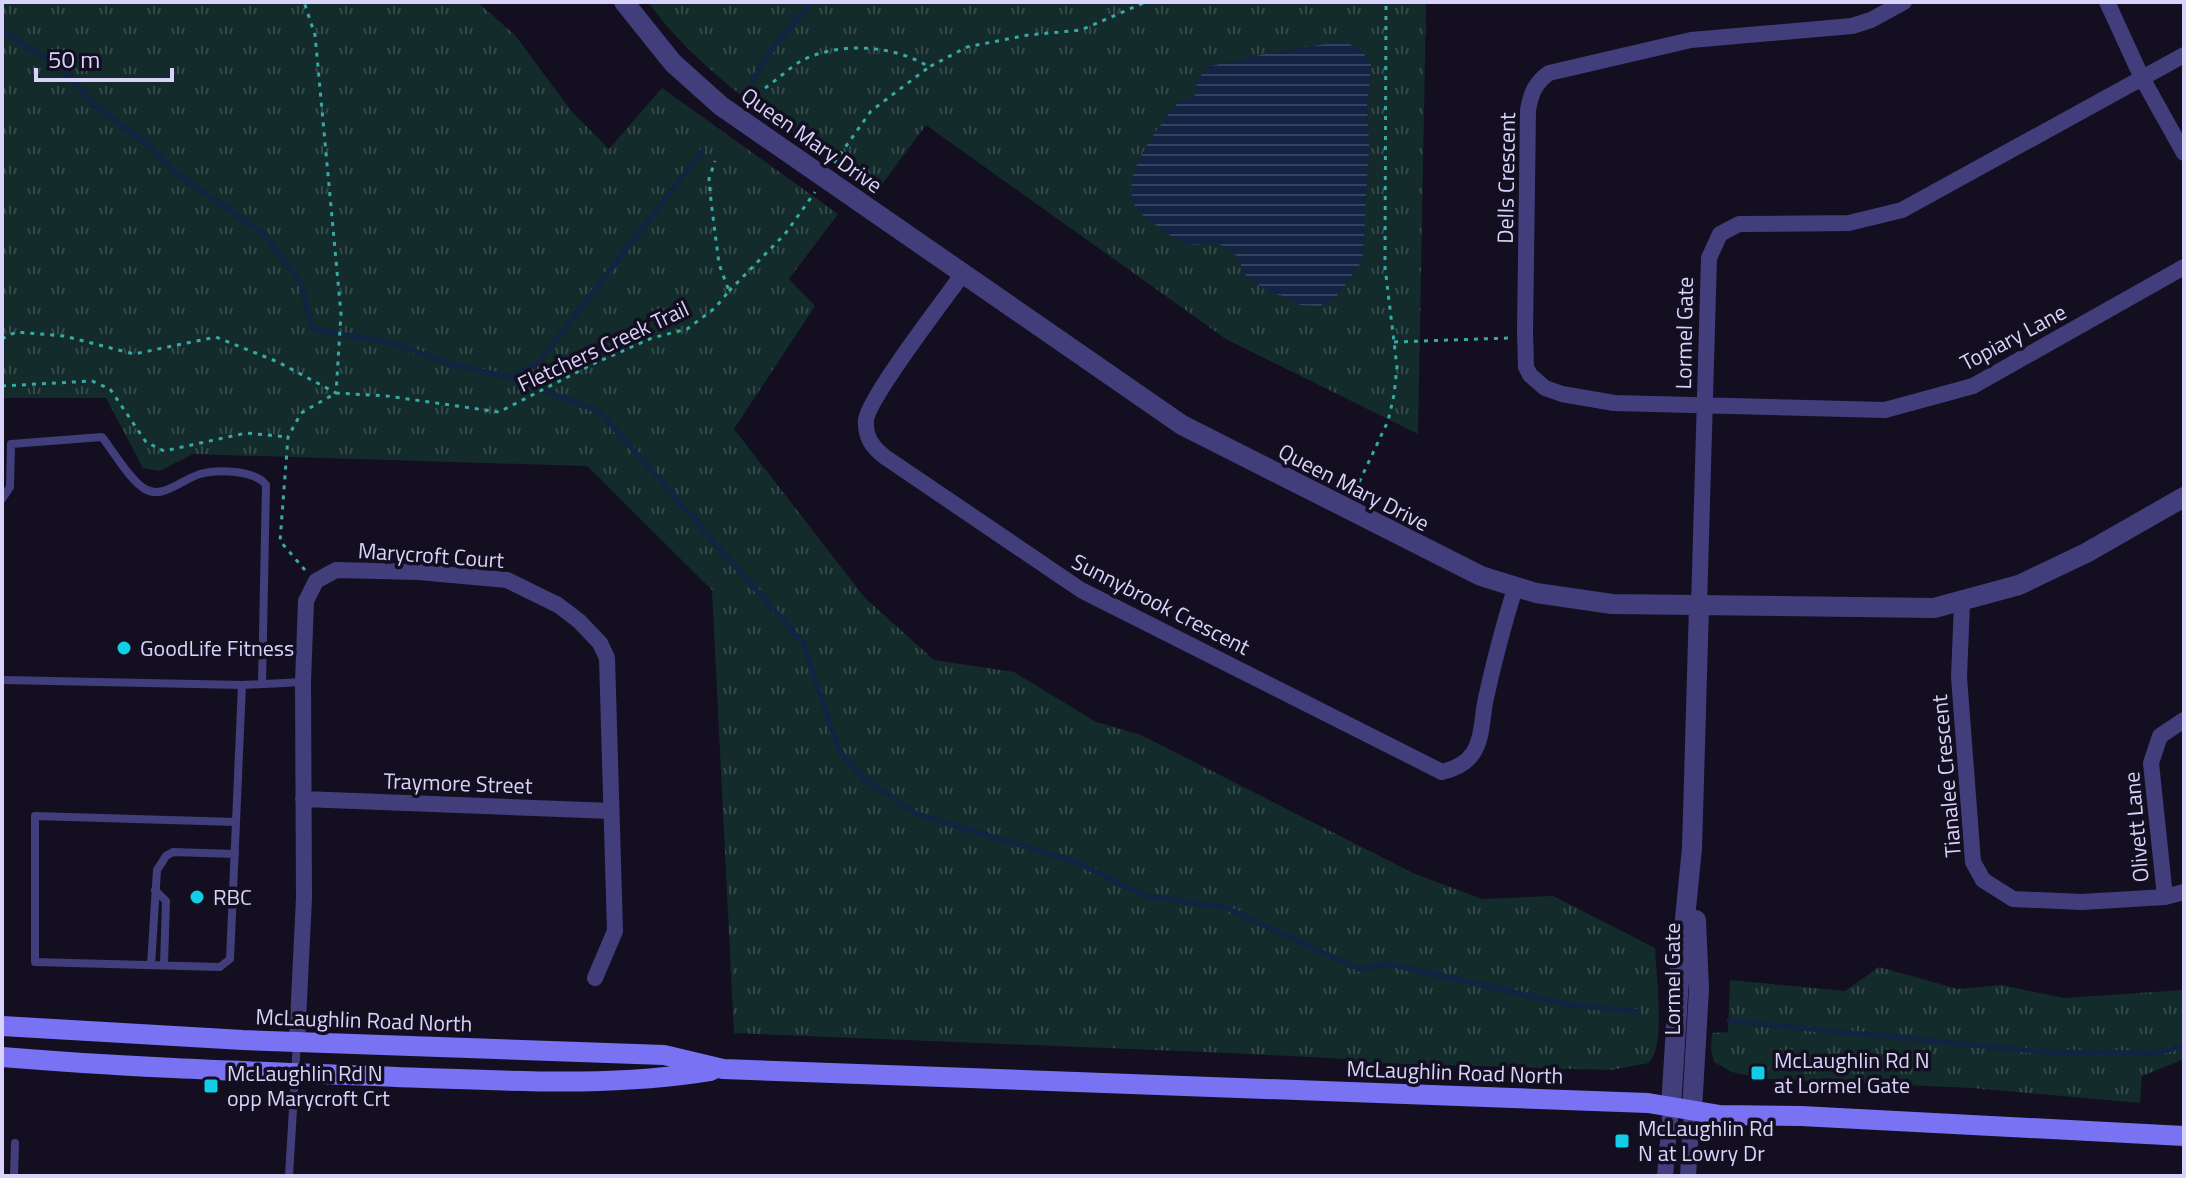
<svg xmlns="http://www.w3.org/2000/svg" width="2186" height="1178" viewBox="0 0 2186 1178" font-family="'Titillium Web',sans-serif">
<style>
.park{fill:url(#park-tufts)}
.water{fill:url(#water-rules)}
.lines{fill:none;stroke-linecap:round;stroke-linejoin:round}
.stream{stroke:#122343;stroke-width:5}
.path{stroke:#38aaa6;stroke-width:3;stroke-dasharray:4 6;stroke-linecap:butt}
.service{stroke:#423e7c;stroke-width:8}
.minor{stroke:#423e7c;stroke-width:16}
.tertiary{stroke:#423e7c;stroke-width:20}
.secondary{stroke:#7972f3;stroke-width:20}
.poi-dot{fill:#13cde7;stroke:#130f21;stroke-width:3}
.labels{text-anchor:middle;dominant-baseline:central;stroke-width:7;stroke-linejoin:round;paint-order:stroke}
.street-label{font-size:22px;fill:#d9d3fb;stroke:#130f21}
.poi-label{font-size:22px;fill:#d9d3fb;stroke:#130f21;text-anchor:start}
</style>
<defs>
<pattern id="park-tufts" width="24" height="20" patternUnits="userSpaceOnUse" patternTransform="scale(2)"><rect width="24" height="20" fill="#132b2a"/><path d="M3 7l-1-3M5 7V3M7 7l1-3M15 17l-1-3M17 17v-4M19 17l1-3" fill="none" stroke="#35494a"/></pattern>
<pattern id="water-rules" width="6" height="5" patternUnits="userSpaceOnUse" patternTransform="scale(2)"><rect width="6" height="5" fill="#122343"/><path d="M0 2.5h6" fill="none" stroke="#34425f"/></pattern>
</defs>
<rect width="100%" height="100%" fill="#130f21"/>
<path class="park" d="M2,2H477L515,35L572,112L609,149L662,88L838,214L789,279L815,306L734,429L865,598L934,660L1014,672L1096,722L1141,735L1413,873L1482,899L1553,896L1655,948C1656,974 1666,1045 1649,1063L1611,1070L1372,1063L1347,1059L1230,1053L734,1033L712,590L587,466L193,454L159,471L143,468L106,398H2Z
M648,2H1426L1418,434L1226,339L926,125L877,191C797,134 707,83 648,2Z
M1879,967L1958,989L2001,985L2064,998L2184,990V1059L2142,1076L2140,1103L1972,1088L1765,1079L1732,1072L1714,1062L1711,1049L1712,1033L1728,1032L1730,980L1845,991Z"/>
<path class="water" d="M1344,42L1361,49L1371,65L1367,105L1369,145L1363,253L1360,264L1337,296L1320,306L1300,305L1287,297L1268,292L1242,272L1240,259C1209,229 1207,253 1180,241C1173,238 1166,232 1159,227C1151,222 1142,216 1136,207C1117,175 1161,125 1180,100H1189L1196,94L1197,80L1208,67C1252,56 1298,47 1344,42Z"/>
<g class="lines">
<path class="stream" d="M2,30L65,71L95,105L145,143L175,173L263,233L301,283L312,329L393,343L453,365L510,377L537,364L703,150
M753,79L777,42L812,2
M510,377L600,412L803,643L839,751L864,779L917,814L1076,862L1143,895L1227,908L1359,969L1389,964L1571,1005L1639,1012
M1729,1021L2043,1052L2154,1053L2184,1046"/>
<path class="path" d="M765,88C777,80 789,68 801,61C838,41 895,45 929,67L967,47L1028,35L1081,30L1146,2
M834,163L871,111L929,67
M729,291L785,234L815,192
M2,339L16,332L64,336L134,354L216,337L278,362L336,393L341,314L315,35L304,2
M1394,342L1509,338
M2,386L92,381L110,389L146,442L164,451L246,433L288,437
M1355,491L1388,421L1394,395L1397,367L1385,267L1386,2
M305,570L280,541L288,437L301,413L336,393L387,396L499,412L593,364L652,338L687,329L715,308L729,291L719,264L711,201L709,179L715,161"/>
<path class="service" d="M2,499L10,487L11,444L102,437C113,451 128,477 142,487C161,502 182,479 200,474C217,469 255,470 266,485L262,684
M2,680L242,685L303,682
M236,822L35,816V962L220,967L230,959L242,685
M155,890L166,901L164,965
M151,965L157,870L166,856L173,852L235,854
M14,1176L15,1143
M289,1176L297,1041"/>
<path class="minor" d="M1904,2L1871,20L1852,26L1691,40L1549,73C1535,83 1531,93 1528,110L1525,332L1526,367L1530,375L1545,388L1562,394L1614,403L1885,410L1973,386L2184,267
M2107,2L2142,78L2184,153
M962,275C944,300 869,397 866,420C865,437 872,447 885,457L1081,590L1442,772C1454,769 1466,764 1473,753C1483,738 1482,715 1486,698C1494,661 1504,624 1515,588
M1962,603L1959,677L1973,862L1983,880L2013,899L2082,902L2165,897L2184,892
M1699,606L1709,258L1720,234L1739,224L1849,223L1902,210L2184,55
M303,799L611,811
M2165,897L2151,763L2160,736L2184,720
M297,1041L304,898L303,682L306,601L316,581L336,570L419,572L507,580L558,605L579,621L600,643L607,658L615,931L595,978
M1665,1176L1671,1107
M1688,1176L1692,1110"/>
<path class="tertiary" d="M624,2L673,63L721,106L1182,425L1481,576L1536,593L1612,604L1934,608L2019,585L2086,553L2184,497
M1671,1107L1679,979L1692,848L1699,606
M1692,1110L1699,989L1696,920"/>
<path class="secondary" d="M2,1026L243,1040L664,1055L723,1069L1648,1103L1720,1115L1801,1116L2184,1136
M2,1057C133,1068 265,1072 396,1077C501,1080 608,1088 711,1071"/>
</g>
<g class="poi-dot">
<circle cx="124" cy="648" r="8"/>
<circle cx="197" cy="897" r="8"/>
<rect x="1750" y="1065" width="16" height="16" rx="4"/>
<rect x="203" y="1078" width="16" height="16" rx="4"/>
<rect x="1614" y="1133" width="16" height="16" rx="4"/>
</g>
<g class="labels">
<g class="street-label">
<text transform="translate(812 140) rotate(35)">Queen Mary Drive</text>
<text transform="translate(1506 178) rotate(-89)">Dells Crescent</text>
<text transform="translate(1684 333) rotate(-89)">Lormel Gate</text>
<text transform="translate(2013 337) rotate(-28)">Topiary Lane</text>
<text transform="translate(603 346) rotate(-25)">Fletchers Creek Trail</text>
<text transform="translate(1354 487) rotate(27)">Queen Mary Drive</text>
<text transform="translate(431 555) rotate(4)">Marycroft Court</text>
<text transform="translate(1161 604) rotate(27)">Sunnybrook Crescent</text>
<text transform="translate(1946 776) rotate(-95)">Tianalee Crescent</text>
<text transform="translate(458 783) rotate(2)">Traymore Street</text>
<text transform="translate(2136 827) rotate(-95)">Olivett Lane</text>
<text transform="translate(1672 979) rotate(-90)">Lormel Gate</text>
<text transform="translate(364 1020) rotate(2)">McLaughlin Road North</text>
<text transform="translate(1455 1072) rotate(2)">McLaughlin Road North</text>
</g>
<g class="poi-label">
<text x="140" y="648">GoodLife Fitness</text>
<text x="213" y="897">RBC</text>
<text x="1774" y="1060">McLaughlin Rd N<tspan x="1774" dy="25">at Lormel Gate</tspan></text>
<text x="227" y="1073">McLaughlin Rd N<tspan x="227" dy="25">opp Marycroft Crt</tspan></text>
<text x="1638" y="1128">McLaughlin Rd<tspan x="1638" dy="25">N at Lowry Dr</tspan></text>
</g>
</g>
<rect width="2186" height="1178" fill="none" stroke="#d9d3fb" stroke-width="8"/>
<path d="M36 68v12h136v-12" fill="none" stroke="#d9d3fb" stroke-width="4"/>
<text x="48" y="68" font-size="24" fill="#d9d3fb" stroke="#130f21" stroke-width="6" paint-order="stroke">50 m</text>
</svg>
